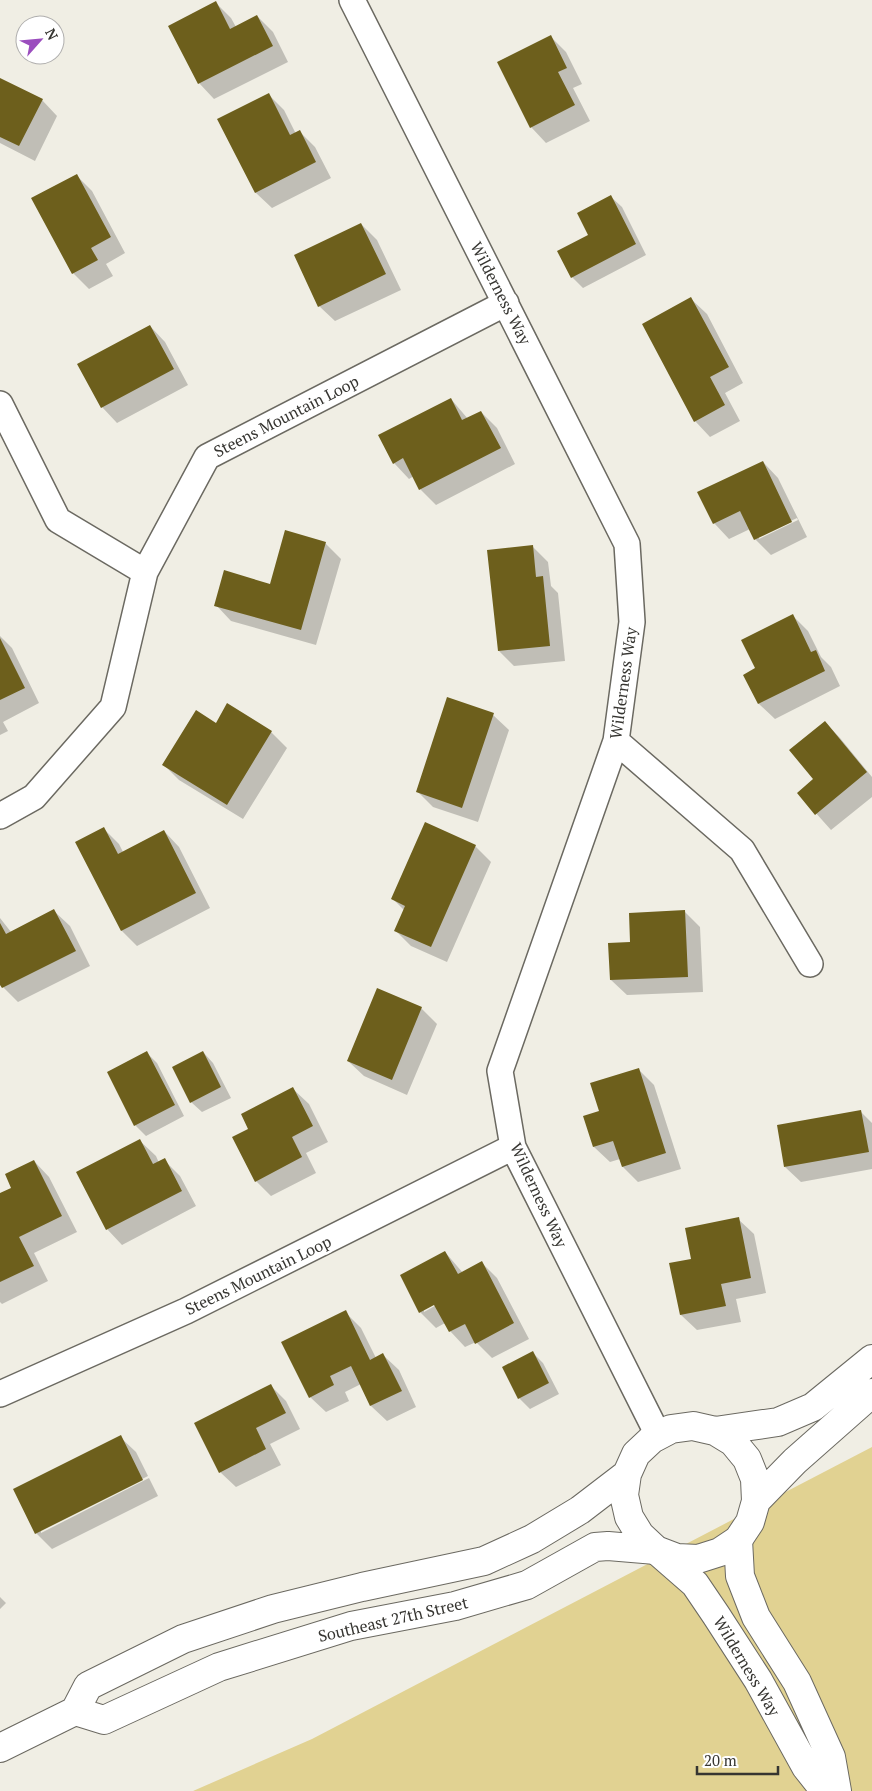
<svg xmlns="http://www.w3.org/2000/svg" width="872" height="1791" viewBox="0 0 872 1791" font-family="'PT Serif',serif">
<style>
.green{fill:#e1d292}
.shadow{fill:#0003;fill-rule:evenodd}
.building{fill:#6d5f1c}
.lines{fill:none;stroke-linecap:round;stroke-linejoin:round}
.minor-casing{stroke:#6b6961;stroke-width:28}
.tertiary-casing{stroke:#6b6961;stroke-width:30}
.secondary-casing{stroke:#6b6961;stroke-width:30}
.minor{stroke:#fff;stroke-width:25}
.tertiary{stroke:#fff;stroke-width:28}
.secondary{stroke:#fff;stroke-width:28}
.labels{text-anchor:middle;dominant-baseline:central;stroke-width:5;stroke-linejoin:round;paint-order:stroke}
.street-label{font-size:16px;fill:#363531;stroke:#fff}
</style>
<rect width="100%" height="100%" fill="#f0eee4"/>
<path class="green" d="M872,1447V1791H193L312,1739Z"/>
<path class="shadow" d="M216,3L231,18L236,27L257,16L273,32L288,62L214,99L199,83Z
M551,37L566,52L582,84L573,88L590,121L546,143L531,127Z
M0,79L42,100L57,116L35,161L0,143Z
M269,95L284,110L296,134L300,132L315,147L331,178L272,208L256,193L219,120Z
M76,175L92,191L125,253L106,264L113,276L89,289L73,273L33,199Z
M611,197L622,207L646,255L583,288L572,277L589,235Z
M361,224L377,240L401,290L335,321L319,306Z
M691,299L707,314L743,383L725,393L740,421L710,437L695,421Z
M150,326L165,342L188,385L117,423L102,407Z
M451,399L468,419L481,412L497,428L515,464L436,505L420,489L414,476L409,479L394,463Z
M763,462L778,478L807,537L771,555L755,539L750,529L729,539L714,523ZM797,518L798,520L759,539V536Z
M325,543L341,559L316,645L231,621L216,605L271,585Z
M533,547L548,562L551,586L558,593L565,661L514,666L499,651Z
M793,616L808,631L821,657L831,667L840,686L775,719L759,704L744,675L757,669Z
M0,636L12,648L39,703L3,722L8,731L0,735Z
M448,699L493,715L509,730L478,822L433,807L417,791Z
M228,705L271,732L287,748L243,819L179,780L163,764L216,724Z
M825,722L840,738L872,777V797L831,830L798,793L815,779Z
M104,829L119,844L123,852L164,831L179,847L210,908L137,946L122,931Z
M475,846L491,862L447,962L411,946L396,931L405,911L393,899Z
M54,911L70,926L90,966L18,1002L3,987L0,982V918L11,932Z
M685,912L700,927L703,992L627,995L611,980L631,943Z
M421,1008L437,1024L407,1095L364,1076L348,1061Z
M203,1052L213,1063L231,1098L202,1112L191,1102Z
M147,1053L157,1063L184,1116L146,1136L135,1125Z
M638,1069L654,1085L681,1169L638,1182L623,1167L620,1159L610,1162L594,1147L601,1112Z
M293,1089L309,1104L328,1142L306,1153L316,1173L271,1196L256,1181L250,1129Z
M861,1112L872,1123V1169L801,1182L785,1167Z
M140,1141L156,1156L159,1163L164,1160L180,1176L196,1206L122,1245L107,1229Z
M34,1161L49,1177L77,1232L34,1253L48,1281L2,1304L0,1302V1195L13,1188Z
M738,1219L754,1234L766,1293L736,1299L741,1322L697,1330L681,1315L671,1264L693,1260Z
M445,1252L463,1273L482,1263L497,1278L529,1339L492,1358L476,1342L465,1347L450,1331L445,1323L436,1328L420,1312ZM439,1301L440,1303L424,1312V1309Z
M345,1312L361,1328L376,1358L383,1355L399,1370L416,1407L387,1421L371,1406L361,1384L345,1392L349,1401L326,1412L310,1397Z
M533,1353L543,1363L559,1394L530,1409L519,1398Z
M271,1386L286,1401L300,1429L270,1444L281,1465L236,1487L220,1472Z
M120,1437L136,1452L148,1476L41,1530V1533L149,1478L158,1496L52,1549L36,1533Z
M0,1597L6,1603L0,1609Z"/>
<path class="building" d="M216,1L230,29L257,15L273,46L198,84L168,26Z
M551,35L567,68L558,72L575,105L530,128L497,62Z
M0,78L43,99L19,146L0,137Z
M269,93L290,135L300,130L316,162L255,193L217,119Z
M77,174L111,237L91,248L98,260L72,274L31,198Z
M611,195L636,244L571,278L557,251L588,235L577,213Z
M361,223L386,274L318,307L294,255Z
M691,297L729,367L710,377L725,405L694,422L642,324Z
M150,325L174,369L101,408L77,364Z
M451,398L462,420L481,411L501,448L419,490L403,458L393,464L378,435Z
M763,461L792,522L754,540L740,511L713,524L697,492Z
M285,530L326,542L301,630L214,606L224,570L270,584Z
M533,545L536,577L543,576L550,646L498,651L487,550Z
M793,614L811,652L816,650L825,671L758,704L743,675L755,668L741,640Z
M0,638L25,688L0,700Z
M447,697L494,713L462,808L416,792Z
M227,703L272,731L227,805L162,765L196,710L216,723Z
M825,721L867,772L815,815L797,793L813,779L789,750Z
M425,822L476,845L431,947L394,931L405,906L391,899Z
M104,827L118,854L164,830L196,893L121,931L75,842Z
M54,909L76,951L2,988L0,985V923L6,934Z
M685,910L688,977L610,980L608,943L630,942L629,913Z
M377,988L422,1007L392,1080L347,1061Z
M147,1051L175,1105L134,1126L107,1072Z
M203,1051L221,1087L190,1103L172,1067Z
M639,1068L666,1153L622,1167L613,1141L593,1147L583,1116L599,1111L590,1083Z
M293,1087L313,1126L292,1137L302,1157L255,1182L232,1137L248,1129L241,1114Z
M861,1110L869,1152L784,1167L777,1125Z
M140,1139L153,1164L165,1158L182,1191L106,1230L76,1172Z
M34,1160L62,1216L19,1237L34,1266L0,1282V1193L11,1188L5,1174Z
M739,1217L751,1278L721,1284L726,1306L680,1315L669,1263L691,1259L685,1228Z
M445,1251L458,1274L482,1261L514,1323L475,1344L465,1324L449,1332L434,1305L419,1313L400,1275Z
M346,1310L370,1360L383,1353L402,1391L370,1406L351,1366L330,1376L334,1385L309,1398L281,1342Z
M533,1351L549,1383L518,1399L502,1367Z
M271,1384L286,1413L256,1428L266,1449L219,1473L194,1423Z
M121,1435L143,1480L35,1534L13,1489Z"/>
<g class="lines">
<defs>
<path id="minor" d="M352,0L627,544L632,622L616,741L500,1071L513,1147L658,1435
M0,404L58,520L145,572
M616,741L742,850L810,964
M0,816L34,797L113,707L145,572L207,457L506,303
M0,1394L186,1311L513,1147"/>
<path id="tertiary" d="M738,1540L740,1576L756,1617L797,1682L831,1757L837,1791
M656,1550L695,1584L716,1615L758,1680L806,1767L825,1791"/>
<path id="secondary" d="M715,1431L778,1422L813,1407L872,1359
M756,1501L795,1461L872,1393
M75,1711L104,1720L219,1667L351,1626L455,1606L527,1585L595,1547L608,1546L656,1550
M0,1748L75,1711L88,1686L183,1639L273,1609L362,1587L484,1561L532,1539L580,1510L627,1474L636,1454L652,1439L671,1429L693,1426L715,1431L733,1442L747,1459L755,1479L756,1501L750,1522L738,1540L720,1552L698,1559L677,1558L656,1550L640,1535L629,1517L624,1495L627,1474"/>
</defs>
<use href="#minor" class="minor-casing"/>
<use href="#tertiary" class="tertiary-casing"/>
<use href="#secondary" class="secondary-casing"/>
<use href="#minor" class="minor"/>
<use href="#tertiary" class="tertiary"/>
<use href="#secondary" class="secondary"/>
</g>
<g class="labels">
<g class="street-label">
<text transform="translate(501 293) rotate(63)">Wilderness Way</text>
<text transform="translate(286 416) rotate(-27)">Steens Mountain Loop</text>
<text transform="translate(623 683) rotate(-82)">Wilderness Way</text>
<text transform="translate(539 1195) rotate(65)">Wilderness Way</text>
<text transform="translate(258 1275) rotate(-26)">Steens Mountain Loop</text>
<text transform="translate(393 1619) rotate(-13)">Southeast 27th Street</text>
<text transform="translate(747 1666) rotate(59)">Wilderness Way</text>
</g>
</g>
<g transform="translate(40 40) rotate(63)"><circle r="24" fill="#ffffff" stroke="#afaead"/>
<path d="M0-4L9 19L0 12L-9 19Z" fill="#9b4dbe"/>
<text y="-8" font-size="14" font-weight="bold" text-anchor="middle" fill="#363531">N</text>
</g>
<path d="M697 1766v8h81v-8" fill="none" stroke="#363531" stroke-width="2.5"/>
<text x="704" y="1766" font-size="15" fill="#363531" stroke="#ffffff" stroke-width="4" paint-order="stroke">20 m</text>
</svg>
